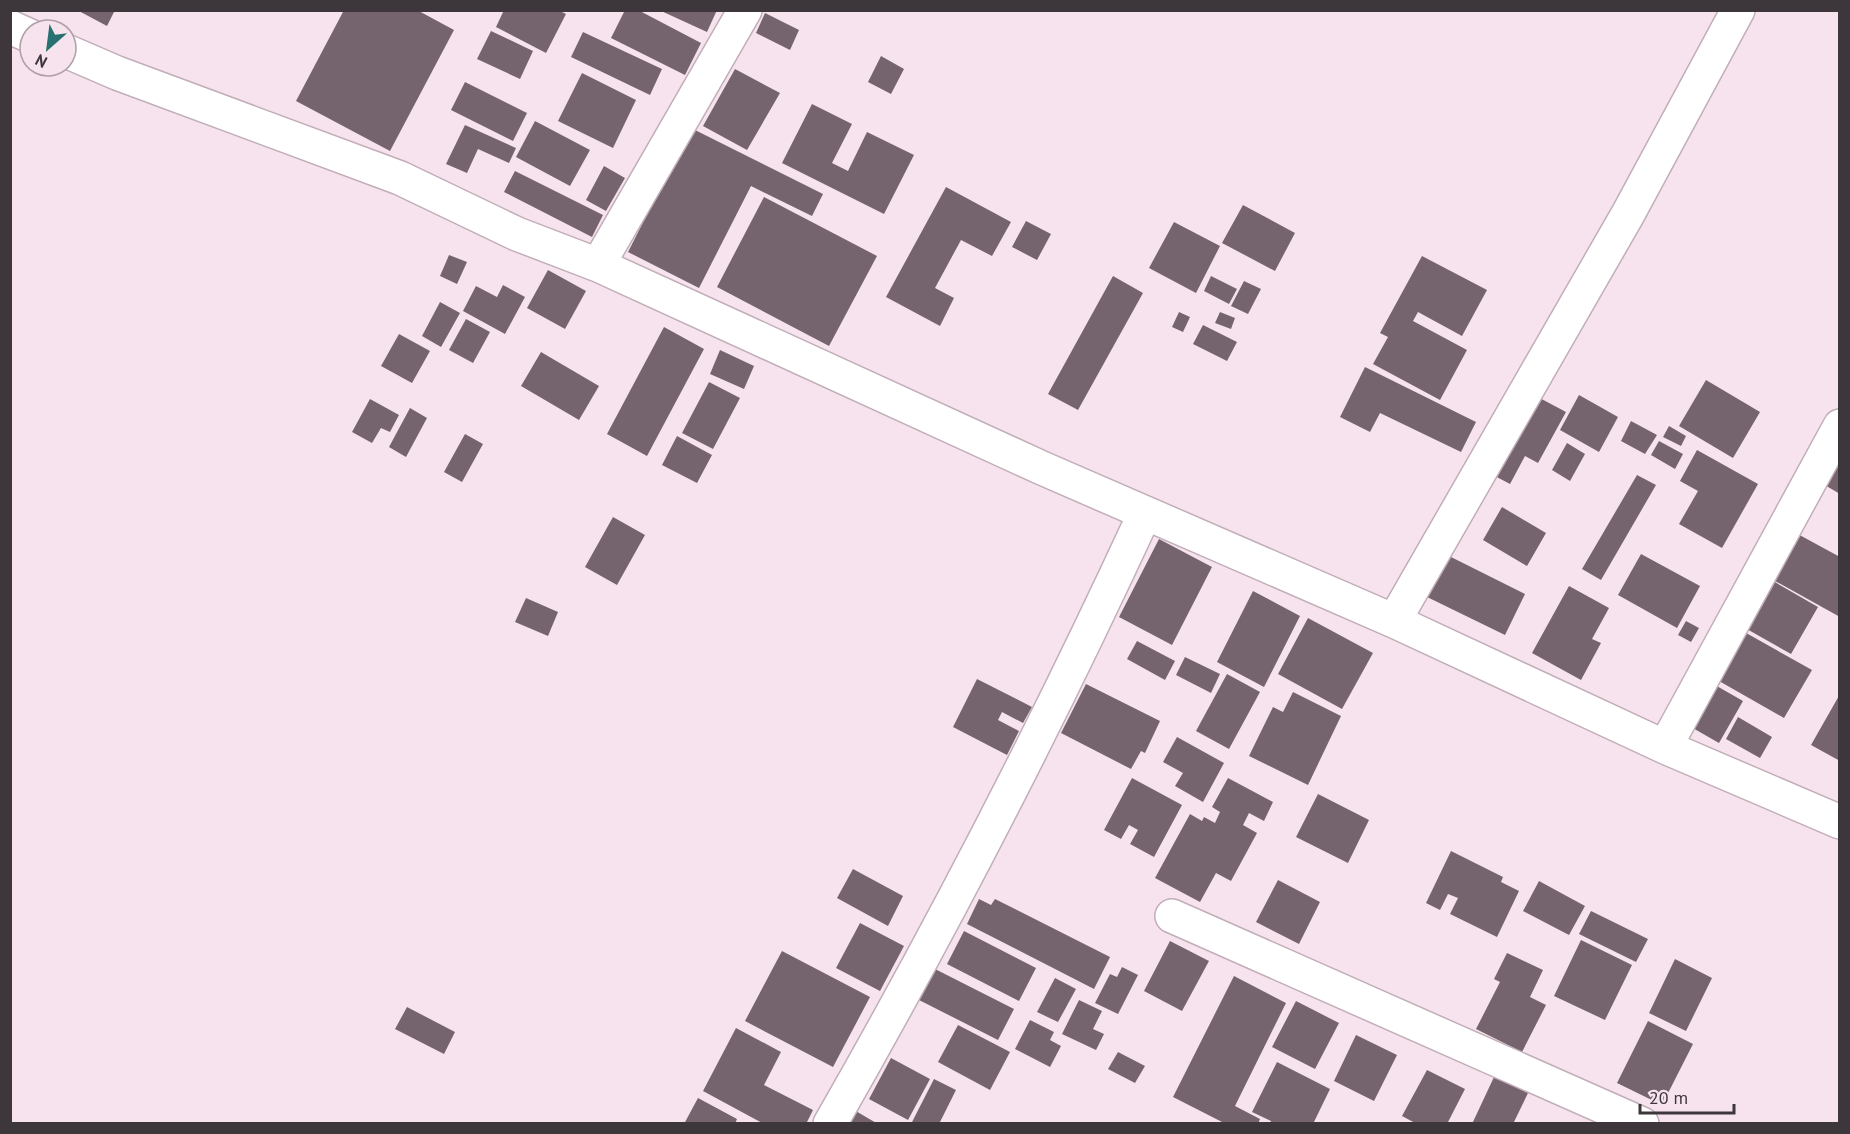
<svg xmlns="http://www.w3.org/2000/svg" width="1850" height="1134" viewBox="0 0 1850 1134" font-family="'PT Sans',sans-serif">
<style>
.building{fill:#75646e}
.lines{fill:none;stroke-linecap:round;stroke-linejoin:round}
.minor-casing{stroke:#c1aeb8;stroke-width:36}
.minor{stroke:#fff;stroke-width:33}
</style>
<rect width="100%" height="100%" fill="#f7e3ed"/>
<path class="building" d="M77,10H115L107,26Z
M344,10H417L454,30L390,151L296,101Z
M504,10H558L566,14L546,53L496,27Z
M625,10H638L701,43L685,75L611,38Z
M659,10H717L707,32Z
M765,13L799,30L790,50L756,33Z
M491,31L533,51L520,79L477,59Z
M583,32L662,69L650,95L571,57Z
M881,56L904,69L891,94L868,82Z
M735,69L780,93L747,150L703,126Z
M582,73L636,100L613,148L558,121Z
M465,82L527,113L513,141L451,110Z
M812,104L852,124L832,163L848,171L867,132L914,155L884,214L782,163Z
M535,121L590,150L570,186L516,157Z
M465,125L516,148L509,163L478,149L467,173L446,164Z
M691,128L823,194L812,216L751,186L699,288L628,252Z
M604,166L625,178L606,211L586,200Z
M515,171L603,215L592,237L504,192Z
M946,187L1011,222L992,256L961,240L935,288L954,298L940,326L886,297Z
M764,197L877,256L829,346L717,287Z
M1243,205L1295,233L1275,271L1222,243Z
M1026,221L1051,234L1037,260L1012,247Z
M1174,222L1220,246L1196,293L1149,268Z
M449,255L467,262L457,284L440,276Z
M1422,256L1487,290L1462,336L1418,312L1413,321L1467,350L1440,400L1373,364L1388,337L1380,333Z
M548,270L586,291L565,329L527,308Z
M1113,276L1143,293L1078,410L1048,394Z
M1211,276L1237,289L1229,304L1204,291Z
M1244,281L1261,289L1248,314L1231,306Z
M503,285L525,297L505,334L463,311L476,286L497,297Z
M440,302L460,313L441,347L422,336Z
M1179,312L1190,317L1183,332L1172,327Z
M1220,312L1235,318L1231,329L1215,323Z
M466,319L490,332L473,363L449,350Z
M1203,325L1237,342L1227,361L1193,344Z
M664,327L704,349L647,456L607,434Z
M399,334L430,351L412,383L381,366Z
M720,350L754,366L744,389L710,374Z
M541,352L599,386L579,420L521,386Z
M1365,367L1476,422L1461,452L1380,413L1370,432L1340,417Z
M1706,380L1760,412L1733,458L1679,426Z
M709,382L740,398L713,449L682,433Z
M1534,395L1566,412L1538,463L1525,456L1510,484L1491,474Z
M1579,395L1618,417L1599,452L1560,430Z
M370,399L399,415L390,432L381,428L372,443L352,432Z
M410,408L427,418L406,457L389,447Z
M1631,421L1657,435L1645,454L1621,441Z
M1669,426L1686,436L1681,446L1663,437Z
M465,434L483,444L462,482L444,472Z
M677,436L712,455L697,483L662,465Z
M1659,441L1683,454L1675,469L1651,455Z
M1567,443L1585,454L1570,481L1552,470Z
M1697,450L1758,484L1722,548L1679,524L1698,491L1680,481Z
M1840,456V494L1823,484Z
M1637,475L1656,485L1601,580L1582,569Z
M1502,507L1546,533L1527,566L1483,540Z
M613,517L645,535L617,585L585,567Z
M1794,532L1840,557V617L1768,577Z
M1159,539L1212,567L1172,645L1119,617Z
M1445,554L1525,594L1505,635L1425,596Z
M1641,554L1700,586L1677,628L1618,595Z
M1766,577L1818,607L1791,654L1738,624Z
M1569,586L1609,608L1592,639L1601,643L1581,680L1532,653Z
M1253,591L1300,616L1264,687L1217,662Z
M526,598L558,612L548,636L515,622Z
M1308,618L1373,653L1342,709L1278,674Z
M1686,621L1699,628L1691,642L1678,635Z
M1739,629L1812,670L1784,718L1712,677Z
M1137,641L1175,661L1165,680L1127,659Z
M1185,657L1220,674L1211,693L1176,675Z
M1227,674L1260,692L1229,749L1196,731Z
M977,679L1032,707L1023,723L1002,712L998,720L1019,731L1007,755L953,727Z
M1708,681L1743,701L1719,743L1684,723Z
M1086,684L1160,721L1145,753L1141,751L1131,769L1061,733Z
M1293,692L1341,716L1308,785L1249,756L1273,707L1283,712Z
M1840,694V761L1811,745Z
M1738,717L1772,737L1760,758L1726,739Z
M1177,737L1224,763L1203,802L1175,786L1183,773L1163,762Z
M1132,778L1182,805L1154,857L1130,844L1138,830L1129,825L1121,839L1104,830Z
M1228,778L1273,802L1264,821L1249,813L1243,825L1257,833L1231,881L1216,873L1200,902L1155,878L1190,814L1202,821L1204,817L1215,823L1220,812L1212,807Z
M1318,794L1369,820L1348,863L1296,837Z
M1451,851L1503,877L1501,882L1519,891L1497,937L1450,914L1458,898L1448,894L1440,910L1426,903Z
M853,869L903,896L888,926L837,898Z
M1278,880L1320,902L1299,944L1256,922Z
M1539,881L1585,906L1569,935L1523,911Z
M979,899L991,905L995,899L1110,957L1094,989L967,924Z
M1591,911L1648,939L1636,962L1579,934Z
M860,923L904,946L880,991L836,968Z
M964,931L1036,968L1019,1001L947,964Z
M1581,940L1632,965L1605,1020L1554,996Z
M1170,941L1209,961L1182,1011L1144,991Z
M782,951L870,997L833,1067L745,1021Z
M1507,953L1543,970L1530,997L1546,1005L1522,1052L1476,1029L1500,982L1494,979Z
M1675,959L1712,978L1686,1031L1649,1013Z
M1122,967L1138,975L1118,1014L1095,1003L1110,974L1117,977Z
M935,969L1014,1009L998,1040L919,1000Z
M1234,976L1286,1003L1235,1106L1260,1119L1258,1124H1226L1173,1097Z
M1055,978L1076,989L1058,1022L1037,1012Z
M1079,1000L1102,1011L1093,1029L1104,1034L1096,1050L1062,1034Z
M1296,1001L1339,1023L1315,1069L1272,1047Z
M407,1007L455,1032L444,1054L395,1029Z
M1030,1020L1054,1032L1050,1040L1061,1046L1050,1067L1015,1049Z
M1648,1021L1693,1044L1662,1105L1617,1083Z
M958,1025L1010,1052L990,1090L938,1062Z
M736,1028L781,1052L764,1085L813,1110L806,1124H764L703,1091Z
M1356,1035L1397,1055L1374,1101L1334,1081Z
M1118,1052L1145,1066L1135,1083L1108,1069Z
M891,1058L930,1079L908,1120L869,1099Z
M1277,1062L1330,1089L1313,1124H1270L1271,1121L1252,1112Z
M1427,1070L1465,1089L1447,1124H1417L1402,1116Z
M1494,1077L1528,1093L1513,1124H1472Z
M934,1079L956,1090L939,1124H911Z
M698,1098L737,1119L735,1124H684Z
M854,1110L878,1124H847Z"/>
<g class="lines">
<defs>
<path id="minor" d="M10,27L30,36
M66,51L117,73L400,178L517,234L598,265L1042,468L1394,621L1665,747L1840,822
M598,265L745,10
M1394,621L1628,214L1738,10
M1665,747L1840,426
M1172,916L1642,1124
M830,1124C944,925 1049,721 1145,513"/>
</defs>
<use href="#minor" class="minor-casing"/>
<use href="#minor" class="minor"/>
</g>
<rect width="1850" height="1134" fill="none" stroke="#3d363a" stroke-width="24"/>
<g transform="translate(48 48) rotate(208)"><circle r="28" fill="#f7e3ed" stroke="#ad9ea5" stroke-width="1.5"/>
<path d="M0-4.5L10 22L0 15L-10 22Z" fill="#277270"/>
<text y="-9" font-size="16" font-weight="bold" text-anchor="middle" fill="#3d363a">N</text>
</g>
<path d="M1640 1104v9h94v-9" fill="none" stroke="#3d363a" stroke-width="3"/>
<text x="1649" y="1104" font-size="18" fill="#3d363a" stroke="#f7e3ed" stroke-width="4.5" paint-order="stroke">20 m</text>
</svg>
